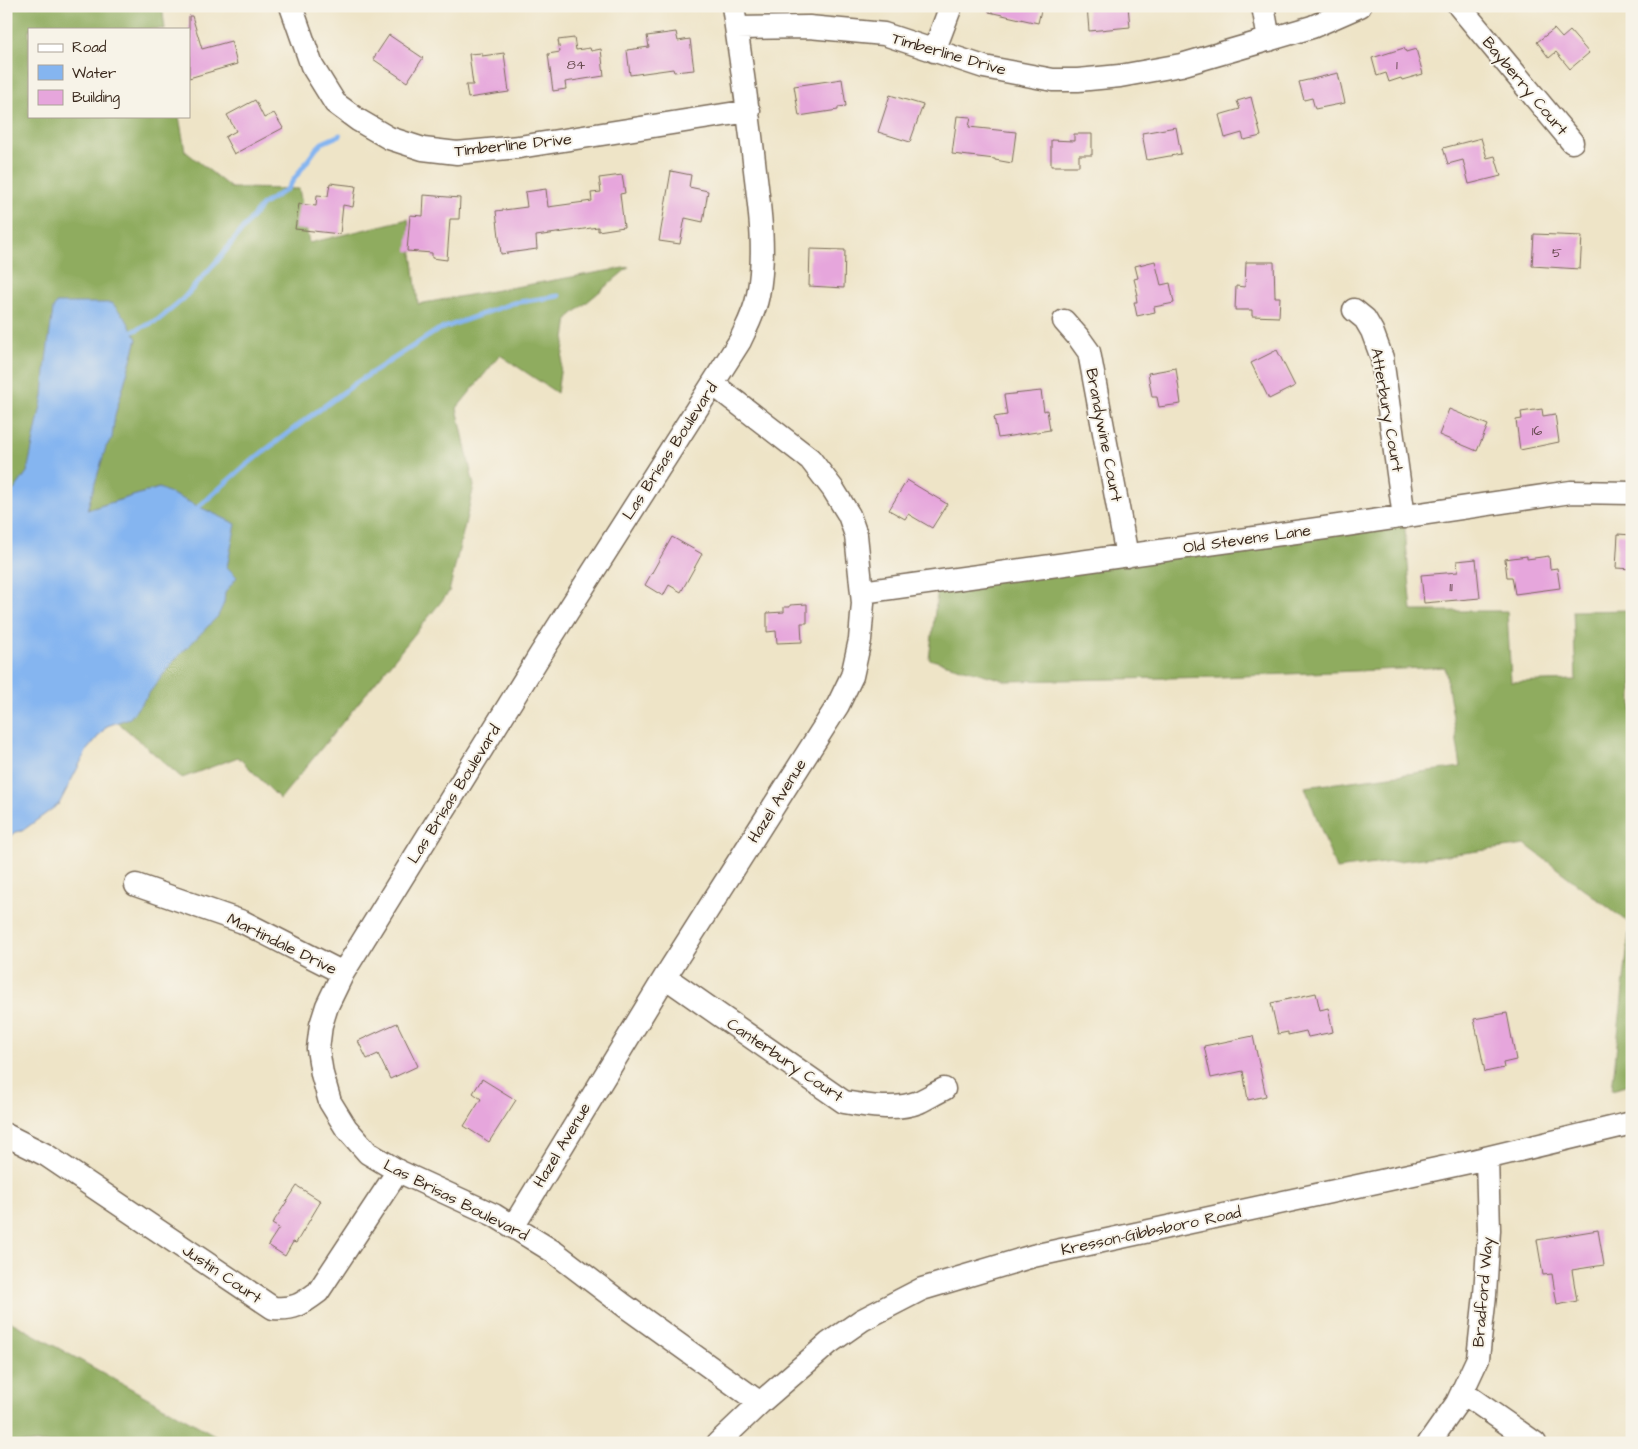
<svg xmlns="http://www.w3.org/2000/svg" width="1638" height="1449" viewBox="0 0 1638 1449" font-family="'Architects Daughter',sans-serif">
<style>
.forest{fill:#8fac5f;stroke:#656b3e}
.water{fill:#85b5f0;stroke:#607087}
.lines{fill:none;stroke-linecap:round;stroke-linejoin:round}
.stream{stroke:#85b5f0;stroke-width:5}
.building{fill:#e6a6dc}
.minor-casing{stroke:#7a6b59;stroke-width:25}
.minor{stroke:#fff;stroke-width:22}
.labels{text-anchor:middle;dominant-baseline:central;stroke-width:4;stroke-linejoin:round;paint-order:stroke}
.number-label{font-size:14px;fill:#66494e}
.street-label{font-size:16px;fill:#3b2a1e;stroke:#f7f3e8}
</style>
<rect width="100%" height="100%" fill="#f7f3e8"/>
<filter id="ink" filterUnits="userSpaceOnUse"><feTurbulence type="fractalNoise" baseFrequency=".02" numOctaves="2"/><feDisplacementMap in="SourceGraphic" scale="10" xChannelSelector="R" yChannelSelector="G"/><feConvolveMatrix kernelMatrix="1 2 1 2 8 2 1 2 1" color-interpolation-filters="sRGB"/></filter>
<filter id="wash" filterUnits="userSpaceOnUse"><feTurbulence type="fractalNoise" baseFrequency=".0096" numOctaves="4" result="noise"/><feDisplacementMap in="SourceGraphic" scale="20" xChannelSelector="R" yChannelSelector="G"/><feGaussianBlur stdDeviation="1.12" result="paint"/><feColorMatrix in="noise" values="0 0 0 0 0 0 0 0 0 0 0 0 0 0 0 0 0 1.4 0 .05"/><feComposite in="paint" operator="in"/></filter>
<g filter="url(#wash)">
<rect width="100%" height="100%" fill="#eee4c7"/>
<path class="forest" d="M6,6H162L165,29H29V116H179L185,151L231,188L299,189L309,243L408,219L418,304L629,267L568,318L557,393L500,355L457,408L474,486L449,592L280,799L238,757L182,778L114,719L159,488L87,510L137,339L6,507Z
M1404,519L1412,611H1507L1511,682L1576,680L1573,611L1632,610V1084L1612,1090L1630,924L1526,845L1336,869L1305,787L1461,767L1445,667L1220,677L1007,681L929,659L938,587Z
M6,1319L229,1443H6Z"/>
<path class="water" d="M56,303H112L126,319L137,339L115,415L112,438L106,447L87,510L159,488L236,524L227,567L237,577L225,593L224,603L218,616L173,662L130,718L107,726L87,750L59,804L22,831L15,832L6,840V498L15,489L27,472L43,396L46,360L53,309Z"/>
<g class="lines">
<path class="stream" d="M127,334L158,320L183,299L218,260L262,205L287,189L316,149L322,143L340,135
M195,510L246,465L304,421L356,383L438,330L513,303L559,296"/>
</g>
<g id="blocks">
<path class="building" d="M989,6H1042L1038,23L989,12Z
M1087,6H1128L1130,27L1089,31Z
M189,16H192L202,49L231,41L237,64L189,78Z
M1554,29L1562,38L1570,31L1589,53L1570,69L1556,52L1549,58L1537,42Z
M676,32L678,41L690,39L694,70L674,72L673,69L630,75L627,50L649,47L647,36Z
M389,35L423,58L407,82L373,59Z
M574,38L576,50L590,48L591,51L601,49L604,76L565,82L566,89L553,91L548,54L560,52L558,40Z
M1404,48L1406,52L1416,49L1423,74L1402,80L1401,78L1389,82L1386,73L1377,76L1372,58Z
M482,53V56L504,53L509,92L468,98L466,85H473L469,54Z
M1338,73L1345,103L1315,109L1312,98L1304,100L1299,82Z
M842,79L846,106L838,107V110L799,116L794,86Z
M890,95L923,105L910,142L878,132Z
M1251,97L1261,136L1244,140L1242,133L1225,138L1219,115L1240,109L1237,101Z
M255,100L264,118L274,113L283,128L234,154L225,137L236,131L227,115Z
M957,116L971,117L969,127L1016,132L1012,163L995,160V159L952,154Z
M1176,127L1181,154L1147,160L1142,133Z
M1074,134H1092V155H1079V166H1051V140L1074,141Z
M1481,138L1487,158L1495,156L1501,176L1469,184L1463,160L1448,164L1443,148Z
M671,171L691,175L689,187L708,191L703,222L685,218L680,244L659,241Z
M622,175L625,193L620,194L624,227L598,231V227L536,236L537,249L501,254L496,211L527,207L525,192L546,189L548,207L592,201L591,193L601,192L599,178Z
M330,183L356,186L353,207L343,205L340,234L295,229L299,204L316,206L317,195L328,196Z
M424,195L460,198L459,219H450L447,260L432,258V253L407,251L410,215L423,216Z
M1534,234L1582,236L1580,269L1532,266Z
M810,249L845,250L844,288L809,286Z
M1155,261L1161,285L1170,283L1174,303L1154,307L1155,312L1137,316L1134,302H1137L1136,295H1138L1134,279L1138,278L1135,266Z
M1246,262H1274L1275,297H1280L1279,317L1252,316V310H1235L1236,286L1245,287Z
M1277,350L1295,386L1269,399L1251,363Z
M1176,368L1181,404L1159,407L1157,397H1152L1148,373Z
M1041,391L1044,411L1047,410L1050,430L998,438L994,417L1007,415L1004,395Z
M1449,409L1488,425L1477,451L1439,435Z
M1542,409L1543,416L1555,414L1559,442L1520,450L1516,420L1522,419L1521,412Z
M907,480L947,504L932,528L908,514L905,519L889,510Z
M1618,534L1632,535V569L1616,568Z
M672,537L702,554L681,592L669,585L663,596L645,585Z
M1527,556V559L1549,556L1550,569L1557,568L1560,588L1515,594L1512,577H1507L1505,559Z
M1476,559L1480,598L1424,603L1421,575L1458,572L1457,561Z
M807,604V623H801L802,642L777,643L776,631L767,632V613L784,612V607H790V605Z
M1316,993L1320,1010L1328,1008L1333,1032L1308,1037L1306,1031L1288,1035V1032L1278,1034L1271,1003Z
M1507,1013L1516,1060L1503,1063L1504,1068L1485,1072L1474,1019Z
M397,1023L418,1066L390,1079L378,1054L367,1059L358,1041Z
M1253,1036L1266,1096L1248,1100L1243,1071L1211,1078L1204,1046Z
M482,1079L516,1100L489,1142L464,1126L481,1099L473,1093Z
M297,1186L321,1201L296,1243L293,1242L285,1256L268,1245L279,1228L272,1224Z
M1598,1230L1604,1265L1572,1270L1577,1301L1557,1305L1552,1274L1543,1275L1537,1240Z"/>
</g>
</g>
<g filter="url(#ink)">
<use href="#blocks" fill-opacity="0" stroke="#7a6b59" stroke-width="1"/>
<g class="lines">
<defs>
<path id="minor" d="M291,6L312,66L335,103L358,120L389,138L423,149L457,153L519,147L749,111
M733,6C741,61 749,115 755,170C760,211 766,254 758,295C755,312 747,326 740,341L540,655L343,973L327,1006L321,1025L318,1049L322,1074L330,1102L346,1128L368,1153L398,1171L494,1215L554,1252L625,1306L760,1403
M1263,6L1269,40
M1459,6L1572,142
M737,28L809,27L884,34L984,67L1053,80H1078L1120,76L1181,65L1312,27L1360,6
M934,51L951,6
M1354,310L1365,319L1372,331L1382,358L1404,517
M1064,321L1079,338L1089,352L1127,556
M862,592L1325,528L1571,492L1632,493
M136,885L243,922L343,973
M665,977L844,1102C867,1106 896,1111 919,1102C927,1098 936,1093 944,1089
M6,1135L46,1155L273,1308C294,1310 302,1304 318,1292L398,1171
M513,1227L665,977L838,705L852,676L860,640L863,603L856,535L849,515L833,489L810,459L713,384
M1462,1392L1535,1443
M718,1443L760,1403L829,1343L862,1320L922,1289L1033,1256L1469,1162L1632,1123
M1429,1443L1457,1403L1478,1358L1485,1295L1489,1230L1487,1158"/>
</defs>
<use href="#minor" class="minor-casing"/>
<use href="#minor" class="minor"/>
</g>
</g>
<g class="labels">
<g class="number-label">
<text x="576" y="65">84</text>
<text x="1397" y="65">1</text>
<text x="1557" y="253">5</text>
<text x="1537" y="431">16</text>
<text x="1451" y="587">11</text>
</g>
<g class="street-label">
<text transform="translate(949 54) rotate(16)">Timberline Drive</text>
<text transform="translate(1525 86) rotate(50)">Bayberry Court</text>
<text transform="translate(513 145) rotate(-6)">Timberline Drive</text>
<text transform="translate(1387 410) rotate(80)">Atterbury Court</text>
<text transform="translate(1104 435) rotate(79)">Brandywine Court</text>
<text transform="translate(670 451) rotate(-57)">Las Brisas Boulevard</text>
<text transform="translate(1247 539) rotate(-8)">Old Stevens Lane</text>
<text transform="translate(454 794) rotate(-58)">Las Brisas Boulevard</text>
<text transform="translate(777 801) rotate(-58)">Hazel Avenue</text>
<text transform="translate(282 944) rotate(26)">Martindale Drive</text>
<text transform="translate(785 1060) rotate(34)">Canterbury Court</text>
<text transform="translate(562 1145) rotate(-59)">Hazel Avenue</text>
<text transform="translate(456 1200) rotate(27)">Las Brisas Boulevard</text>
<text transform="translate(1151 1231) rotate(-12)">Kresson-Gibbsboro Road</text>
<text transform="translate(222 1274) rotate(34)">Justin Court</text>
<text transform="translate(1483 1292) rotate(-85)">Bradford Way</text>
</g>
</g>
<rect width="1638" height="1449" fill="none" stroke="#f7f3e8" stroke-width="25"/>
<rect x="28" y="28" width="162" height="90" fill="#f7f3e8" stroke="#aca397"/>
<rect x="38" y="44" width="25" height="8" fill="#ffffff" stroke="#aca397"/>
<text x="72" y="52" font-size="15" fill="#3b2a1e">Road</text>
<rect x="38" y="65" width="25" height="15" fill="#85b5f0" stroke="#aca397"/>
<text x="72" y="78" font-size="15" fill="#3b2a1e">Water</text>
<rect x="38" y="90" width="25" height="15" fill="#e6a6dc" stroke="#aca397"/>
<text x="72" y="102" font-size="15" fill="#3b2a1e">Building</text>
</svg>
